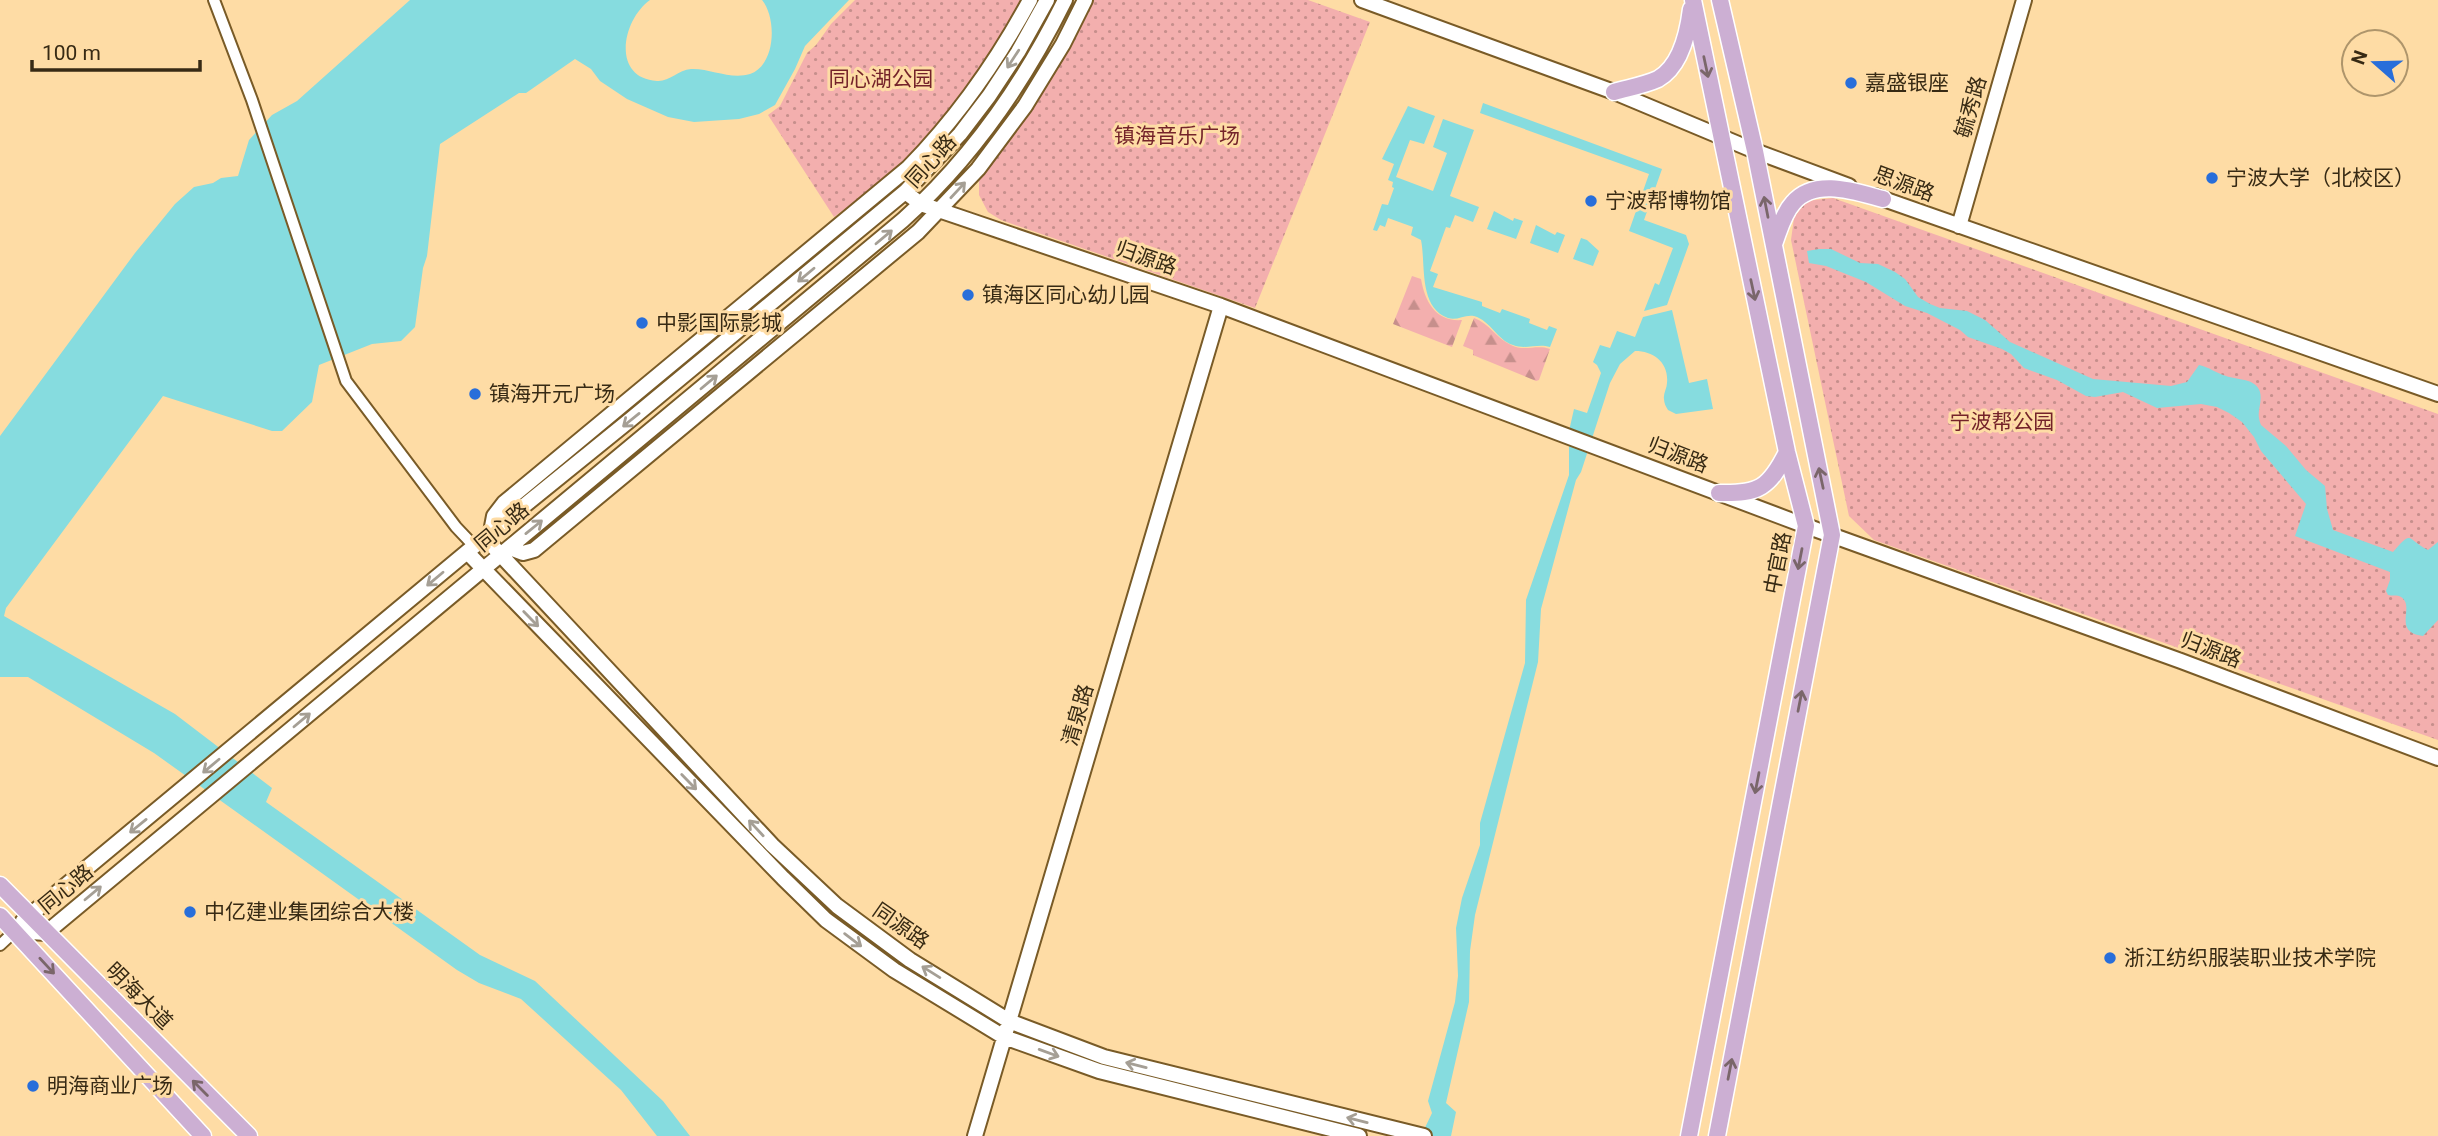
<svg xmlns="http://www.w3.org/2000/svg" width="2438" height="1136" viewBox="0 0 2438 1136" font-family="Roboto,'Noto Sans SC',sans-serif">
<style>
.grass{fill:url(#grass-dots)}
.forest{fill:url(#forest-firs)}
.water{fill:#86dcdf}
.lines{fill:none;stroke-linecap:round;stroke-linejoin:round}
.street-casing{stroke:#795b27;stroke-width:14}
.secondary-casing{stroke:#795b27;stroke-width:18}
.primary-casing{stroke:#fff;stroke-width:19}
.street{stroke:#fff;stroke-width:10}
.secondary{stroke:#fff;stroke-width:14}
.primary{stroke:#ccafd3;stroke-width:16}
.oneway{stroke:#a59f95}
.oneway2{stroke:#7a666a}
.poi-dot{fill:#286eda;stroke:#fedca5;stroke-width:2.5}
.labels{text-anchor:middle;dominant-baseline:central;stroke-width:6;stroke-linejoin:round;paint-order:stroke}
.park-label{font-size:21px;fill:#74232a;stroke:#fedca5}
.poi-label{font-size:21px;fill:#372a14;stroke:#fedca5;text-anchor:start}
.street-label{font-size:21px;fill:#372a14;stroke:#fedca5}
</style>
<defs>
<pattern id="grass-dots" width="8" height="8" patternUnits="userSpaceOnUse" patternTransform="scale(1.75)"><rect width="8" height="8" fill="#f3afae"/><path d="M2 2h.1M6 6h.1" fill="none" stroke="#c68f8c" stroke-width="1.8" stroke-linecap="round"/></pattern>
<pattern id="forest-firs" width="22" height="20" patternUnits="userSpaceOnUse" patternTransform="scale(1.75)"><rect width="22" height="20" fill="#f3afae"/><path d="M5 1l3.5 6h-7zM16 11l3.5 6h-7z" fill="#c68f8c"/></pattern>
</defs>
<rect width="100%" height="100%" fill="#fedca5"/>
<path class="grass" d="M855,0H1023C991,57 954,115 906,161C884,182 858,199 834,217L768,115L780,106L807,53L816,45L831,24Z
M1091,0H1308L1370,22L1255,308L1001,220L988,212L979,195V179L999,152Z
M1833,198L2438,414V740L1874,540L1849,516L1791,240L1794,218L1806,201Z"/>
<path class="forest" d="M1412,276L1421,279C1425,302 1436,322 1462,320L1452,347L1393,324Z
M1474,318C1490,324 1496,338 1511,345C1524,352 1537,344 1550,349L1539,380L1536,381L1473,355V350L1463,346Z"/>
<path class="water" d="M410,0H650C622,20 611,78 657,81C669,82 678,70 691,69C710,68 730,80 750,74C776,65 777,18 762,0H849L805,46L795,69L775,105L759,114L739,119L694,122L668,117L627,99L600,81L591,69L575,59L526,93H519L440,144L427,256L423,268L415,327L401,341L372,344L319,365L312,402L282,431H272L163,396L6,608L4,616L175,714L272,788L266,802L480,955L535,981L663,1101L690,1136H657L621,1090L521,999L479,983L457,970L154,753L28,677H0V436L135,253L175,204L194,187L213,183L221,178L238,176L249,140L272,115L297,101Z
M1483,103L1662,169L1644,220L1686,235L1689,244L1667,305L1644,311L1655,283L1659,285L1673,248L1629,231L1649,174L1480,113Z
M1408,106L1435,116L1424,144L1410,140L1396,177L1433,191L1447,153L1433,147L1443,119L1474,130L1450,196L1479,207L1473,222L1455,215L1450,228L1446,227L1430,271L1438,274L1433,287L1482,302V306L1500,313L1502,309L1530,319L1529,323L1547,330L1549,326L1557,329L1550,347C1538,343 1526,350 1513,345C1497,340 1491,321 1474,316C1465,314 1457,321 1448,318C1418,307 1426,264 1421,240L1411,235L1413,227L1388,218L1385,227L1380,225L1377,231L1373,230L1382,204L1388,205L1394,188L1392,187L1393,182L1388,180L1394,164L1382,159Z
M1494,211L1513,221L1514,218L1523,221L1516,239L1487,229Z
M1536,225L1555,235L1557,232L1565,235L1558,253L1530,243Z
M1581,238L1587,240L1599,251L1593,266L1573,259Z
M1819,249H1831L1860,263L1878,264L1895,272L1905,279L1918,297L1930,304L1940,308L1967,311L1985,320L2010,342L2093,379L2171,386L2187,382L2199,365C2209,367 2216,373 2226,376C2237,380 2256,378 2260,392C2263,404 2255,411 2261,425L2286,446L2306,470L2325,486L2327,509L2333,530L2393,552C2413,529 2406,539 2428,550L2438,542V620L2423,636C2390,632 2418,604 2399,596C2396,595 2392,596 2388,595L2386,591L2390,580V572L2295,536L2306,504L2261,451L2254,437L2242,422L2229,413L2217,407L2201,404L2157,408L2123,392L2095,397L2086,396L2057,380L2024,368L2011,354L2002,349L1968,337L1960,330L1927,313L1905,306L1866,282L1826,266L1809,263L1807,251Z
M1672,310L1689,383L1707,379L1713,409L1676,414L1668,410C1666,407 1664,403 1664,399C1663,394 1667,388 1667,383C1669,363 1654,351 1635,351L1620,364L1610,383L1581,472L1576,480L1541,609L1538,662L1475,915L1470,951L1469,1002L1446,1103L1456,1112L1451,1136H1421L1432,1113L1428,1101L1455,1002L1458,976L1456,928L1462,898L1480,845V823L1525,663L1526,600L1569,475V431L1574,409L1587,413L1601,373L1597,365L1593,362L1600,345L1610,348L1617,331L1635,337L1643,317Z"/>
<g class="lines">
<defs>
<path id="street" d="M214,0L252,100L346,381L456,527L474,546
M0,945L15,931"/>
<path id="secondary" d="M1362,0L1614,92L1755,151L1849,186
M905,192L921,204L1221,306L1806,526L2181,661L2438,758
M1875,196L2438,394
M1959,226L2024,0
M491,532L494,516L504,503L908,168C957,118 997,61 1030,0
M485,538L772,845L837,906L910,960L1009,1021L1104,1057L1424,1136
M510,548L523,553L534,550L918,232L978,169L1025,106L1063,44L1085,0
M467,552L783,878L826,920L894,970L1004,1037L1099,1071L1359,1136
M23,921L467,552L630,420L905,192L960,134L989,96L1018,52L1047,0
M15,931L46,933L903,220C972,158 1024,83 1065,0
M975,1136L1221,306"/>
<path id="primary" d="M1614,92C1628,88 1645,85 1658,79C1681,66 1688,33 1691,9
M1774,244C1779,231 1783,214 1793,203C1815,177 1856,192 1883,199
M1719,493C1759,494 1769,488 1787,452
M0,885L249,1136
M0,916L203,1136
M1689,1136L1806,526L1787,452L1693,0
M1717,1136L1832,535L1755,151L1720,0"/>
</defs>
<use href="#street" class="street-casing"/>
<use href="#secondary" class="secondary-casing"/>
<use href="#primary" class="primary-casing"/>
<use href="#street" class="street"/>
<use href="#secondary" class="secondary"/>
<use href="#primary" class="primary"/>
</g>
<defs><path id="oneway-shaft" d="M-6 0H5M1.5-3L5.5 0L1.5 3" fill="none" stroke-width="1.6" stroke-linecap="round" stroke-linejoin="round" transform="scale(1.75)"/></defs>
<g class="oneway">
<use href="#oneway-shaft" transform="translate(1013 59) rotate(123)"/>
<use href="#oneway-shaft" transform="translate(958 190) rotate(-47)"/>
<use href="#oneway-shaft" transform="translate(884 237) rotate(-40)"/>
<use href="#oneway-shaft" transform="translate(806 275) rotate(140)"/>
<use href="#oneway-shaft" transform="translate(709 382) rotate(-40)"/>
<use href="#oneway-shaft" transform="translate(631 420) rotate(141)"/>
<use href="#oneway-shaft" transform="translate(534 527) rotate(-39)"/>
<use href="#oneway-shaft" transform="translate(435 579) rotate(140)"/>
<use href="#oneway-shaft" transform="translate(531 619) rotate(46)"/>
<use href="#oneway-shaft" transform="translate(302 720) rotate(-40)"/>
<use href="#oneway-shaft" transform="translate(211 766) rotate(140)"/>
<use href="#oneway-shaft" transform="translate(689 782) rotate(46)"/>
<use href="#oneway-shaft" transform="translate(138 826) rotate(141)"/>
<use href="#oneway-shaft" transform="translate(756 828) rotate(-133)"/>
<use href="#oneway-shaft" transform="translate(93 893) rotate(-40)"/>
<use href="#oneway-shaft" transform="translate(853 940) rotate(37)"/>
<use href="#oneway-shaft" transform="translate(931 972) rotate(-148)"/>
<use href="#oneway-shaft" transform="translate(1049 1053) rotate(20)"/>
<use href="#oneway-shaft" transform="translate(1136 1065) rotate(-166)"/>
<use href="#oneway-shaft" transform="translate(1357 1120) rotate(-166)"/>
</g>
<g class="oneway2">
<use href="#oneway-shaft" transform="translate(1706 67) rotate(78)"/>
<use href="#oneway-shaft" transform="translate(1766 207) rotate(-101)"/>
<use href="#oneway-shaft" transform="translate(1753 290) rotate(78)"/>
<use href="#oneway-shaft" transform="translate(1821 478) rotate(-102)"/>
<use href="#oneway-shaft" transform="translate(1800 559) rotate(101)"/>
<use href="#oneway-shaft" transform="translate(1800 701) rotate(-79)"/>
<use href="#oneway-shaft" transform="translate(1757 783) rotate(101)"/>
<use href="#oneway-shaft" transform="translate(47 966) rotate(47)"/>
<use href="#oneway-shaft" transform="translate(1730 1069) rotate(-79)"/>
<use href="#oneway-shaft" transform="translate(200 1088) rotate(-135)"/>
</g>
<g class="poi-dot">
<circle cx="1851" cy="83" r="7"/>
<circle cx="2212" cy="178" r="7"/>
<circle cx="1591" cy="201" r="7"/>
<circle cx="968" cy="295" r="7"/>
<circle cx="642" cy="323" r="7"/>
<circle cx="475" cy="394" r="7"/>
<circle cx="190" cy="912" r="7"/>
<circle cx="2110" cy="958" r="7"/>
<circle cx="33" cy="1086" r="7"/>
</g>
<g class="labels">
<g class="park-label">
<text x="881" y="79">同心湖公园</text>
<text x="1177" y="136">镇海音乐广场</text>
<text x="2002" y="422">宁波帮公园</text>
</g>
<g class="poi-label">
<text x="1865" y="83">嘉盛银座</text>
<text x="2226" y="178">宁波大学（北校区）</text>
<text x="1605" y="201">宁波帮博物馆</text>
<text x="982" y="295">镇海区同心幼儿园</text>
<text x="656" y="323">中影国际影城</text>
<text x="489" y="394">镇海开元广场</text>
<text x="204" y="912">中亿建业集团综合大楼</text>
<text x="2124" y="958">浙江纺织服装职业技术学院</text>
<text x="47" y="1086">明海商业广场</text>
</g>
<g class="street-label">
<text transform="translate(1971 107) rotate(-74)">毓秀路</text>
<text transform="translate(931 161) rotate(-48)">同心路</text>
<text transform="translate(1904 184) rotate(20)">思源路</text>
<text transform="translate(1146 258) rotate(19)">归源路</text>
<text transform="translate(1678 455) rotate(21)">归源路</text>
<text transform="translate(502 527) rotate(-40)">同心路</text>
<text transform="translate(1778 563) rotate(-79)">中官路</text>
<text transform="translate(2211 650) rotate(21)">归源路</text>
<text transform="translate(1078 715) rotate(-74)">清泉路</text>
<text transform="translate(66 889) rotate(-40)">同心路</text>
<text transform="translate(901 926) rotate(35)">同源路</text>
<text transform="translate(139 996) rotate(45)">明海大道</text>
</g>
</g>
<g transform="translate(2375 63) rotate(290)"><circle r="33" fill="#fedca5" stroke="#ae956b" stroke-width="2"/>
<path d="M0-5L12 26L0 18L-12 26Z" fill="#286eda"/>
<text y="-10" font-size="19" font-weight="bold" text-anchor="middle" fill="#372a14">N</text>
</g>
<path d="M32 60v10h168v-10" fill="none" stroke="#372a14" stroke-width="3.5"/>
<text x="42" y="60" font-size="21" fill="#372a14" stroke="#fedca5" stroke-width="5" paint-order="stroke">100 m</text>
</svg>
